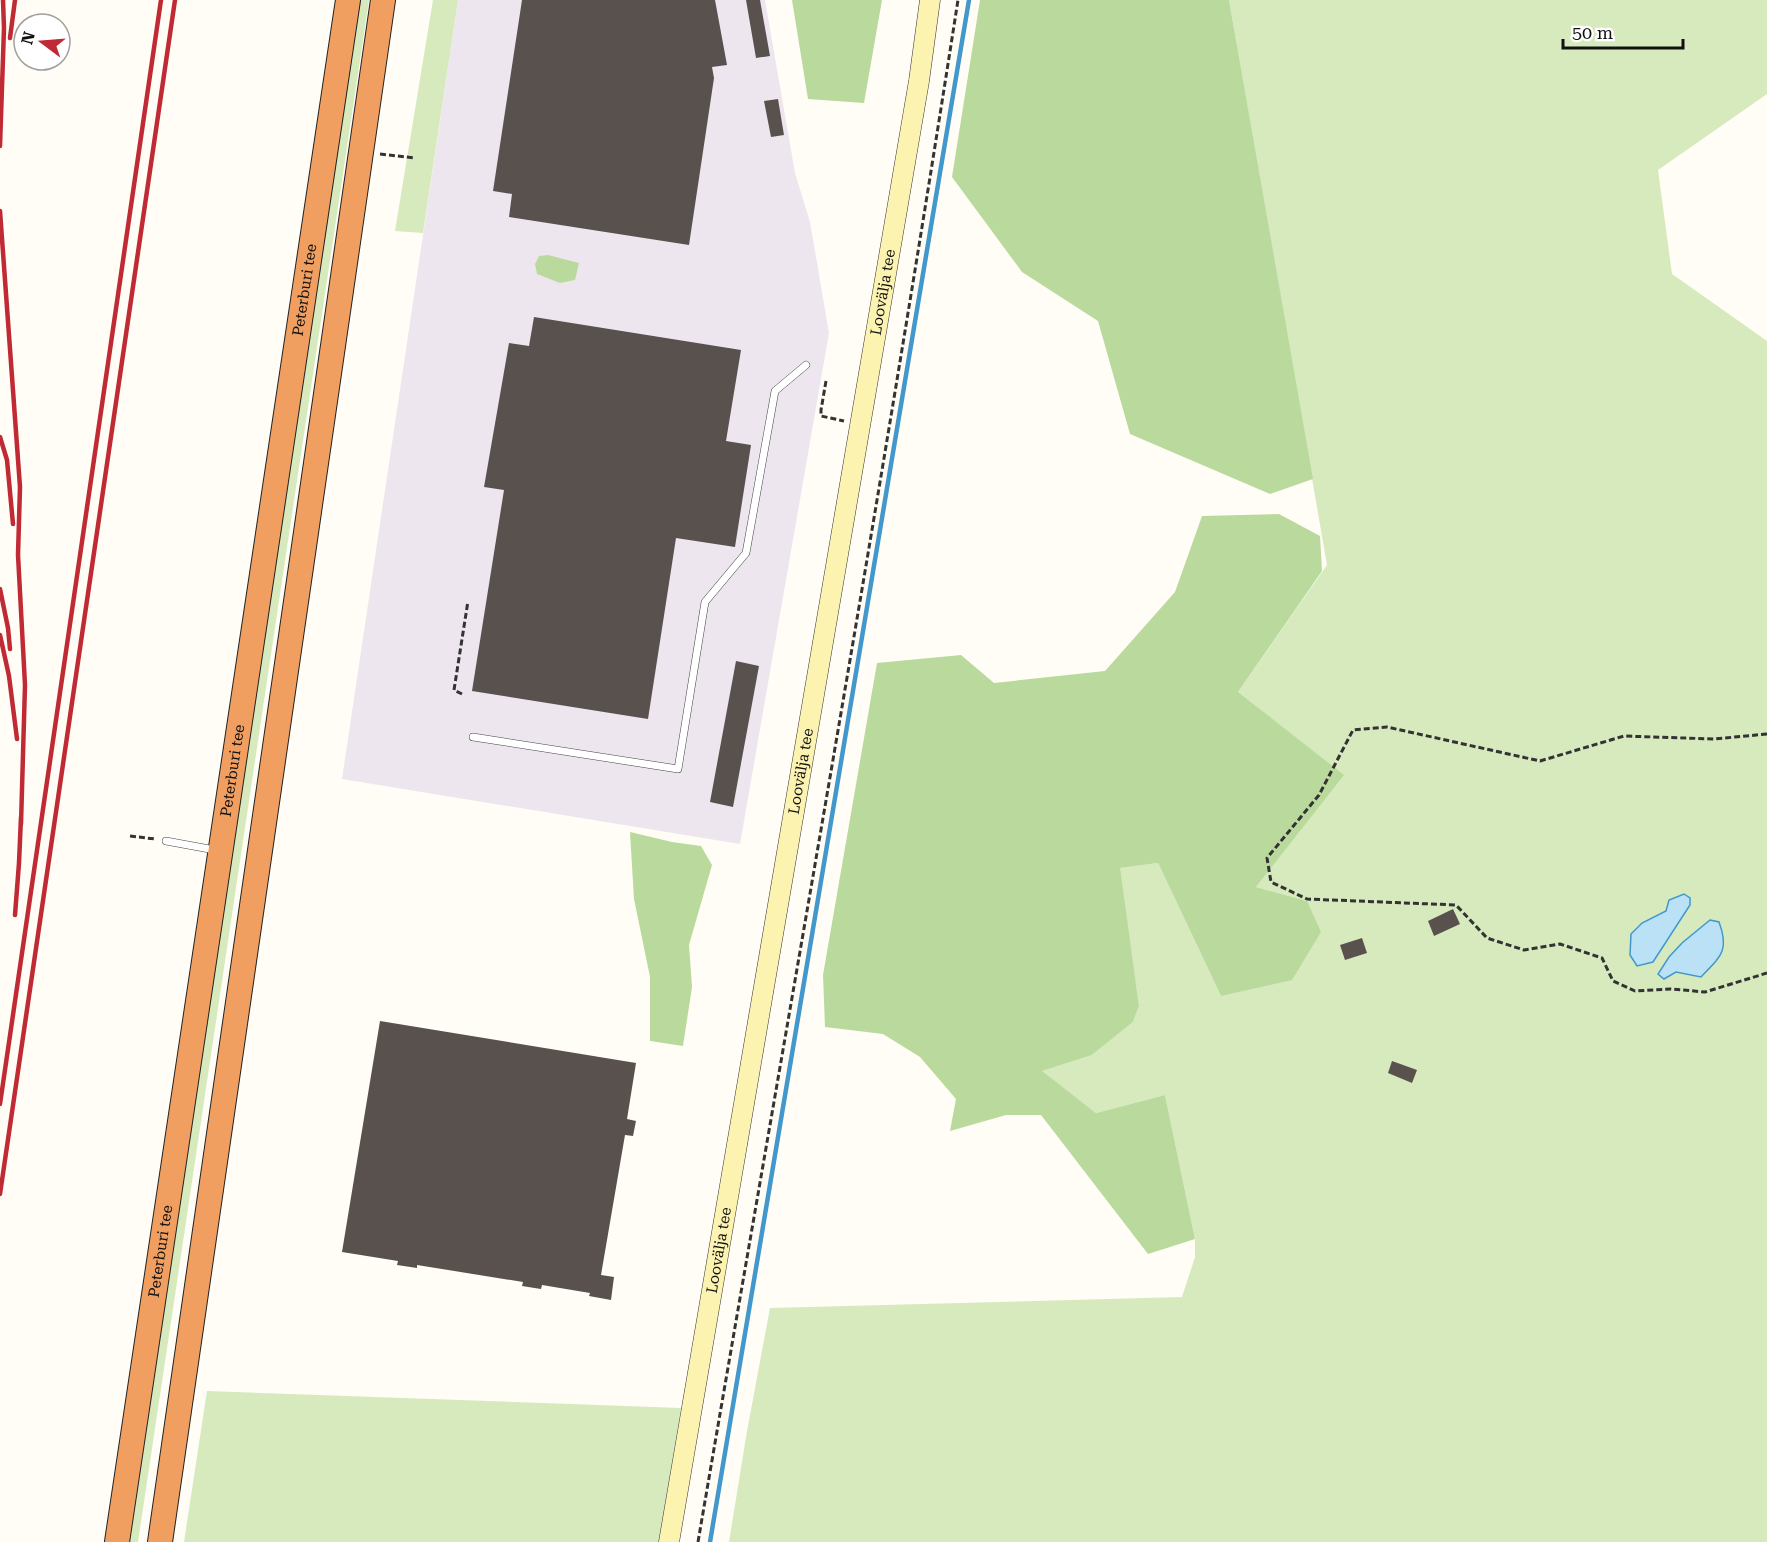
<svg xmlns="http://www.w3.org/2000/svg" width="1767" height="1542" font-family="'Roboto Serif',serif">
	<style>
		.industrial { fill: #ede6ef }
		.green { fill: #d6eabe }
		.forest { fill: #bada9d }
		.water { fill: #bae1f5; stroke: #4298cc; stroke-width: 1.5 }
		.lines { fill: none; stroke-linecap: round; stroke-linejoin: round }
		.stream { stroke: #4298cc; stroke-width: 4.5 }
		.building { fill: #59514d }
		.lane-casing { stroke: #444; stroke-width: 8 }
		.secondary-casing { stroke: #333; stroke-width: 21 }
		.highway-casing { stroke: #222; stroke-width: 26 }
		.path { stroke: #333; stroke-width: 3; stroke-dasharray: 6 3; stroke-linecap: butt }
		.lane { stroke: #fff; stroke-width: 7 }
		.secondary { stroke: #fdf3b1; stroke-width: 20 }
		.highway { stroke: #f19f60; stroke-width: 24 }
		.rail { stroke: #c02a34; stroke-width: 4.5 }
		.labels { text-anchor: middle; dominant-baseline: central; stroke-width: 6; stroke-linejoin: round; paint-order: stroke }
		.street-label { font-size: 15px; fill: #111; stroke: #fff }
	</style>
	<rect width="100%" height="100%" fill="#fffdf5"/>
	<path class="industrial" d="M458,0H765L795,173L810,222L829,333L740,844L342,779Z"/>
	<path class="green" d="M359,0H369L138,1542H130Z
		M433,0H458L423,233L395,231Z
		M1229,0H1767V94L1658,170L1672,274L1767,341V1542H729L747,1431L770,1308L1182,1297L1195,1257V1239L1165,1095L1096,1113L1041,1071L1092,1055L1133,1022L1139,1006L1119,868L1158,863L1221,996L1307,901L1256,887L1343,775L1238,692L1327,565Z
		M207,1391L681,1408L659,1542H184Z"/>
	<path class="forest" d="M792,0H882L864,103L808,99Z
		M980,0H1229L1313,479L1270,494L1130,434L1098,321L1022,272L952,177Z
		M548,255L579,263L575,280L560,283L537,274L535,264L539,256Z
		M1279,514L1320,536L1322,571L1238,692L1344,775L1256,887L1307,901L1321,932L1292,980L1221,996L1158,863L1120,868L1139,1006L1133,1022L1092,1055L1042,1071L1096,1113L1165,1095L1195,1239L1148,1254L1041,1115H1006L950,1131L956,1099L920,1057L883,1034L825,1027L823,975L877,663L961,655L994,683L1105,671L1175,592L1202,516Z
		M630,832L672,842L701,846L712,865L689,945L692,987L683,1046L650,1041V977L634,899Z"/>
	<path class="water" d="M1684,894L1690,898V905L1653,962L1637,966L1630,955L1631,934L1642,923L1666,911L1669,900Z
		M1710,920L1719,922C1730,951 1720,957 1701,977L1676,972L1664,979L1658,974L1669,957L1682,943Z"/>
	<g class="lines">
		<path class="stream" d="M710,1542L969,0"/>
	</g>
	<path class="building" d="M522,0H715L727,65L712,67L714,78L689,245L509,217L512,194L493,191Z
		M746,0H760L770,56L756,58Z
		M778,99L784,135L771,137L764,101Z
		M534,317L741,350L726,441L751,445L735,547L676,538L648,719L472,691L504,490L484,487L509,343L529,346Z
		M736,661L759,666L733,807L710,802Z
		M1453,909L1460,924L1434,936L1428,921Z
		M1362,938L1367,953L1345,960L1340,945Z
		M380,1021L636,1063L627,1119L636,1121L633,1136L625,1135L601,1275L614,1277L611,1300L589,1296L590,1293L542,1285L541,1289L522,1286L523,1282L417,1265V1268L397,1265L398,1261L342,1252Z
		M1392,1061L1417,1070L1412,1083L1388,1073Z"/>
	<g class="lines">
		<g class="lane-casing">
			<path id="lane" d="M473,737L678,769L705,602L746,553L775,391L806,365
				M166,841L215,850"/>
		</g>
		<g class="secondary-casing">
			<g id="secondary">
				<path id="s1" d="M669,1542L919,81L930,0"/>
			</g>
		</g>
		<g class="highway-casing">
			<g id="highway">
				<path id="s2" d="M117,1542L348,0"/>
				<path d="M160,1542L383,0"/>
			</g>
		</g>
		<path class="path" d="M380,154L415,158
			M826,381L821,410V416L844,421
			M462,694L454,690L468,601
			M1767,734L1714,739L1624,736L1540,761L1387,727L1353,730L1319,795L1267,858L1271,882L1307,899L1456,905L1487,938L1524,950L1560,944L1602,958L1613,981L1635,991L1671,989L1705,992L1767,973
			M130,836L155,839
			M698,1542C786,1028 878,515 958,0"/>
		<use href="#lane" class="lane"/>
		<use href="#secondary" class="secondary"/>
		<use href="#highway" class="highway"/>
		<path class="rail" d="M10,38L15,0
			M0,146L4,28L3,0
			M0,211L20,487L18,555L25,685L21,824
			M0,437L7,460L13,524
			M0,589L8,628L10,649
			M0,635L9,676L17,739
			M15,915L19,863L21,817
			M0,1104L161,0
			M0,1194L175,0"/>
	</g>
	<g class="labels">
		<g class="street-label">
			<text stroke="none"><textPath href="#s2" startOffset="1266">Peterburi tee</textPath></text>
			<text stroke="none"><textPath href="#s1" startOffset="1268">Loovälja tee</textPath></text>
			<text stroke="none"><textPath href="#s2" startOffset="780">Peterburi tee</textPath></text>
			<text stroke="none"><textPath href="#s1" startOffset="782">Loovälja tee</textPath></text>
			<text stroke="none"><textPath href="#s1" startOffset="296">Loovälja tee</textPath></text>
			<text stroke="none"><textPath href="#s2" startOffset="294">Peterburi tee</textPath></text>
		</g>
	</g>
	<g transform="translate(42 42) rotate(286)"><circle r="28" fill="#ffffff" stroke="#a0a0a0" stroke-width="1.5"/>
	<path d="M0-4.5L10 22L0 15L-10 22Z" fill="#c02a34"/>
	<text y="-9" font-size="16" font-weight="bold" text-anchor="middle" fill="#111111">N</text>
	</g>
	<path d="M1563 39v9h120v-9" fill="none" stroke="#111111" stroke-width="3"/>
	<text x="1572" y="39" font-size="18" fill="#111111" stroke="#ffffff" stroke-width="4.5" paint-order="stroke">50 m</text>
</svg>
